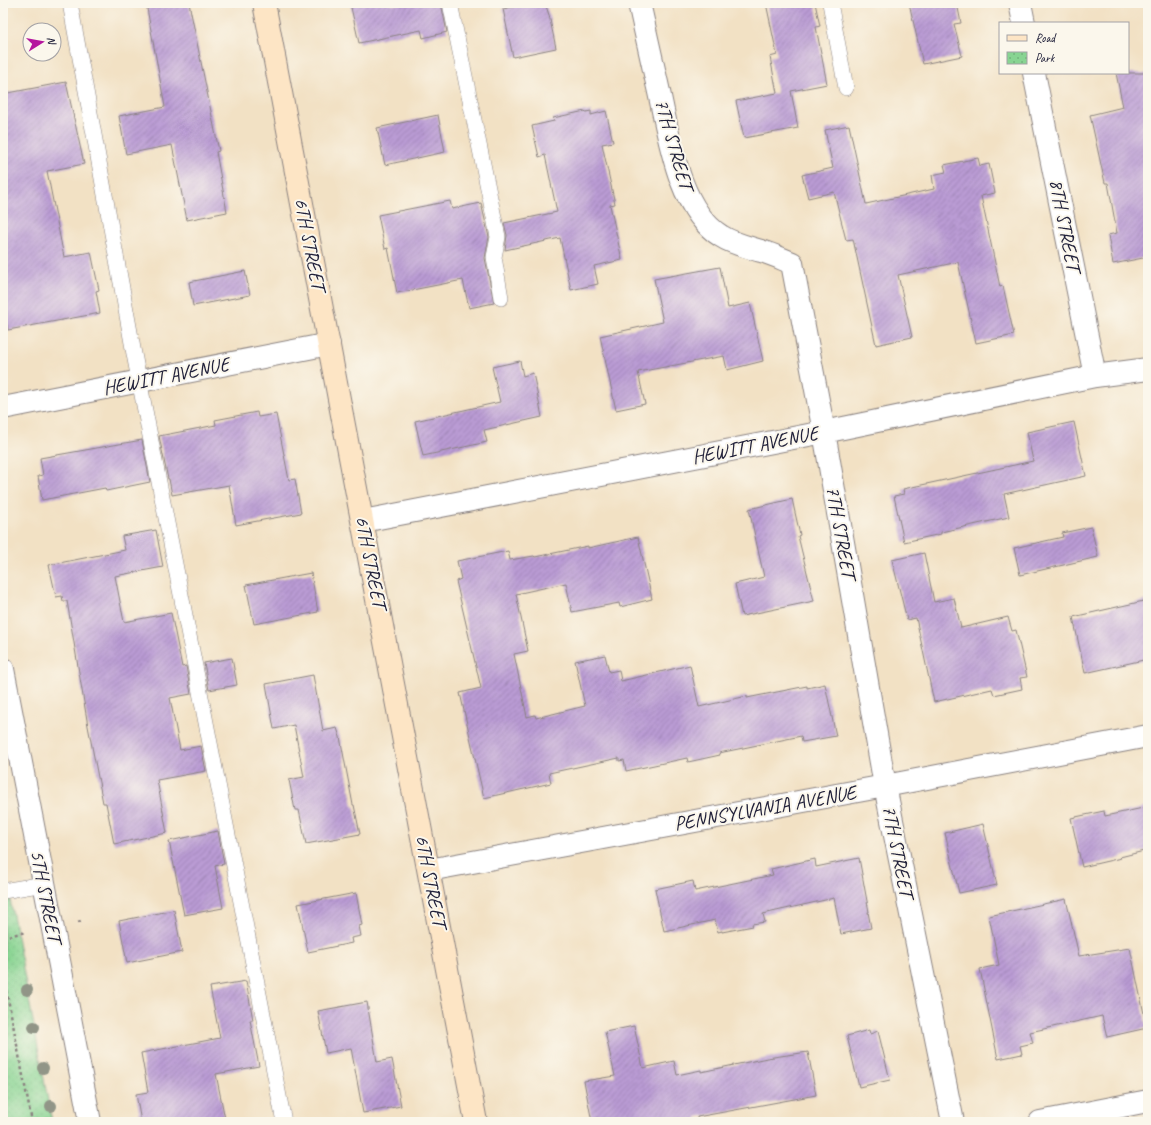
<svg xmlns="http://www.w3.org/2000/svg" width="1151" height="1125" font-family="Caveat,sans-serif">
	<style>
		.park { fill: url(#park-dots); stroke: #557b66 }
		.building { fill: url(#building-hatch) }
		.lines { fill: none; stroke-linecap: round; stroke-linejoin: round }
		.service-casing { stroke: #8a8280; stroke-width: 16 }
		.minor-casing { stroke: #8a8280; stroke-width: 24 }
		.secondary-casing { stroke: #8a8280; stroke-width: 24 }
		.path { stroke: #8a8280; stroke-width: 2.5; stroke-dasharray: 3 3; stroke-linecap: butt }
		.service { stroke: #fff; stroke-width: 15 }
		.minor { stroke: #fff; stroke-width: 22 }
		.secondary { stroke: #fde5c5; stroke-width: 22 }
		.tree { fill: #919587 }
		.labels { text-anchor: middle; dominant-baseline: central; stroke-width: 4; stroke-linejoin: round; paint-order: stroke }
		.street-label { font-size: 20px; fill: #22223b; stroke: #fbf7ec }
	</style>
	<defs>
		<pattern id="park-dots" width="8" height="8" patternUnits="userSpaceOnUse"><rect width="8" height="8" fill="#88d492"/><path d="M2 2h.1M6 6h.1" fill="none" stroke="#75b67f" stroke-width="1.8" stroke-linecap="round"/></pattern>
		<pattern id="building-hatch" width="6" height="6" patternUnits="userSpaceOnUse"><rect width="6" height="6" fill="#ba9bd4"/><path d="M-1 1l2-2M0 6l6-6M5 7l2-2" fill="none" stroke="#977ead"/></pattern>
	</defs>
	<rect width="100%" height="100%" fill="#fbf7ec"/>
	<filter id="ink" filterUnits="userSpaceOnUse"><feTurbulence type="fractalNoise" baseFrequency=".025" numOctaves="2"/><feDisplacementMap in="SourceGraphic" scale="8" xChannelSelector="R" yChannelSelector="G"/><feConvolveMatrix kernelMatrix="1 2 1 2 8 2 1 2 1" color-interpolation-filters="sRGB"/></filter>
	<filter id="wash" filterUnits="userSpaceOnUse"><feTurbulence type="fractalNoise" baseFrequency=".012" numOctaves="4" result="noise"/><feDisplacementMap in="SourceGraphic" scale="16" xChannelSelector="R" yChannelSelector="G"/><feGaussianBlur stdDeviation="0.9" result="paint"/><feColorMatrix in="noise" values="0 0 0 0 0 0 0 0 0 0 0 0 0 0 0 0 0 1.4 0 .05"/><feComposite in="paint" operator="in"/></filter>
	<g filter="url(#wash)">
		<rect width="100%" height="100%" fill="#f2e1c4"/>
		<path class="park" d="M9,894L52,1122H3V895Z"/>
		<g id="blocks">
			<path class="building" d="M146,3H189L219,151L216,152L227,212L187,220L172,145L126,154L119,116L165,107Z
				M350,3H390L391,5L403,3H441L447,32L423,38L421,30L359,43Z
				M531,3H545L549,15L556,48L513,57L503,9Z
				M766,3H815L820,26L816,27L827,84L791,91L798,128L744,138L736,101L777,93L770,57L777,55Z
				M909,3H957L961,23L954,24L962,56L923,64Z
				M1116,73H1148V257L1113,264L1108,235L1117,233L1108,183H1105L1090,115L1123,107Z
				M66,82L84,164L47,171L64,257L91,252L99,290L96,291L100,313L8,330L3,306V94Z
				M585,111L586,112L591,111V115L606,111L613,142L602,144L615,204L610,205L622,260L594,266L598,284L571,290L560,238L505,250L507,235L504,223L557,212L545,155L539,157L532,126L554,121L553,118Z
				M438,115L445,152L385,165L377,128Z
				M849,125L866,204L934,189L932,175L946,172L944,165L978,158L980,166L989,164L995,193L981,196L1000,287L1003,286L1014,335L976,343L958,262L898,275L912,337L876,345L853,239L846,240L834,192L808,198L802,175L833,168L825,130Z
				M450,201L452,209L481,203L489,237L485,258L494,303L469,308L463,280L397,293L388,248L385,249L378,215Z
				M720,267L728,308L750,303L763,361L727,370L724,356L638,372L645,404L616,410L600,336L663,322L654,279Z
				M245,271L250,295L193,306L189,282Z
				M520,361L523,376L533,373L542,417L484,430L487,442L423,456L415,421L500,402L492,367Z
				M257,412L258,417L276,414L289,480L295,479L301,513L236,525L229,485L172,495L169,479H168L159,436L216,425L215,420Z
				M1074,422L1086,476L1004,494L1009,517L941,532V534L904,542L894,496L904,494L903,489L1033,461L1027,432Z
				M142,440L150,482L106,491L105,488L42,500L38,476L43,475L40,458Z
				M792,499L800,535L798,536L814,601L742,616L735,584L764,577L749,509Z
				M1091,527L1098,557L1020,575L1014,548L1063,537L1062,533Z
				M156,530L163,567L115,576L124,622L171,613L182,667L186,666L191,694L170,698L180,750L201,746L206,771L157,780L167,833L114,844L106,803H103L88,726L67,601H63L62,596L56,597L49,565L125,550L122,536Z
				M638,537L652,599L620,607L619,603L572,612L566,583L516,594L528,651L514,654L527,717L535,715L536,718L585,706L575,661L605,655L609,672L619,670L621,681L690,665L699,707L747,696V698L807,686V688L825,684L836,736L802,742L801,736L719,753L720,755L688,762L687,758L626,771L624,760L619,761V758L549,773L551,783L484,798L460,693L481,688L456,581L461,579L457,561L508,551L510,560L534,556L535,557L588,546V548Z
				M924,553L934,602L954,598L961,628L1008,617L1012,631L1016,630L1027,677L1020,678L1022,689L994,695L992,689L934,702L916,618L907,620L892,560Z
				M311,573L318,612L254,624L246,585Z
				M1148,600V659L1085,673L1073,617Z
				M232,658L237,685L209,690L204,663Z
				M313,675L323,731L337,728L340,737L353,805H354L360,834L306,844L299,810H295L289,780L304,777L294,725L274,729L266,684Z
				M1148,807V850L1120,857L1121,858L1082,867L1071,818L1104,811L1105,816Z
				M983,824L997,885L959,893L945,833Z
				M218,831L224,864L215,866L223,908L184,915L169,841Z
				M859,858L869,912H868L871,928L841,934L834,898L763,914L765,922L752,924L753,926L722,932V931L718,932L715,920L664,931L655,889L693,881L695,891L773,875L771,869L815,859L816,867Z
				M356,893L362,925L359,926L361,936L351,938L352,943L308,952L298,904Z
				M1066,899L1079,956L1130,948L1147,1028L1107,1037L1102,1016L1030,1032L1033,1043L1020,1046L1022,1054L998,1059L980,969L999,965L989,916Z
				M174,910L182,952L127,963L119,921Z
				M246,981L253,1020H250L259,1066L216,1074L225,1119L207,1122H141L136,1094L148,1092L141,1053L220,1038L210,987Z
				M367,1002L377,1062L392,1059L401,1106L363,1113L351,1048L326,1053L318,1011Z
				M634,1026L643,1068L674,1061L677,1075L701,1070V1072L767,1058L808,1052L816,1095L697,1117L698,1122H592L584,1081L615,1076L605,1032Z
				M869,1030L870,1034L878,1031L890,1080L859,1087L847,1036Z"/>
		</g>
	</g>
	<g filter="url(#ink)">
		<use href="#blocks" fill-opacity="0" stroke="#8a8280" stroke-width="1"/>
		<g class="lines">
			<g class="service-casing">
				<path id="service" d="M70,3L134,354L284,1122
					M450,3L498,237L494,257L501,298
					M830,3L846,88
					M3,891L44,884"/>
			</g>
			<g class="minor-casing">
				<path id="minor" d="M639,3C646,33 652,62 659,92C669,137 679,210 721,236C733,244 748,247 761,251C772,254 782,259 792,263L824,432L885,786L953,1122
					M1020,3L1024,23
					M1034,73L1095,376
					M3,408L329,344
					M363,521L824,432L1095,376L1148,369
					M3,669L90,1122
					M429,870L885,786L1148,736
					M1040,1122L1148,1101"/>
			</g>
			<g class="secondary-casing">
				<path id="secondary" d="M264,3L476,1122"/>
			</g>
			<path class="path" d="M78,922L83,920
				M3,937L26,932
				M3,973L32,1122"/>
			<use href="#service" class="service"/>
			<use href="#minor" class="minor"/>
			<use href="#secondary" class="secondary"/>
		</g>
		<g class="tree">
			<circle cx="27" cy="990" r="6"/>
			<circle cx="34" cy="1027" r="6"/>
			<circle cx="43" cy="1068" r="6"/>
			<circle cx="51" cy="1106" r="6"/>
		</g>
	</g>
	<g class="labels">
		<g class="street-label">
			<text transform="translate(674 144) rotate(74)">7TH STREET</text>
			<text transform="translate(1065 225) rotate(79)">8TH STREET</text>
			<text transform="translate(310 244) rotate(79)">6TH STREET</text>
			<text transform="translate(166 376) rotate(-11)">HEWITT AVENUE</text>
			<text transform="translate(755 445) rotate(-11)">HEWITT AVENUE</text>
			<text transform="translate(841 532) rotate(80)">7TH STREET</text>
			<text transform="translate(371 562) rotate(79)">6TH STREET</text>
			<text transform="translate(765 808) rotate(-10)">PENNSYLVANIA AVENUE</text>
			<text transform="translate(898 851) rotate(79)">7TH STREET</text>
			<text transform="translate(431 881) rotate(79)">6TH STREET</text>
			<text transform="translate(46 896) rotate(79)">5TH STREET</text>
		</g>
	</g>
	<rect width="1151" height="1125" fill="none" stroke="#fbf7ec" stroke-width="16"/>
	<rect x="999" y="22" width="130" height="52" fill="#fbf7ec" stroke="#a4a2a5"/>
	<rect x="1007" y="35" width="20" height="6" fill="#fde5c5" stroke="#a4a2a5"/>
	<text x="1035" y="42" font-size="12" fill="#22223b">Road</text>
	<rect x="1007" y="52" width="20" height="12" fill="url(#park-dots)" stroke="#a4a2a5"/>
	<text x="1035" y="62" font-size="12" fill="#22223b">Park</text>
	<g transform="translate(42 42) rotate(79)"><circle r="19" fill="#fbf7ec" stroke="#a4a2a5"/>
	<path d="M0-3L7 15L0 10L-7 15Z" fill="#b5179e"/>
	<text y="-6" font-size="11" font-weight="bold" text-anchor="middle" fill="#22223b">N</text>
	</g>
</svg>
